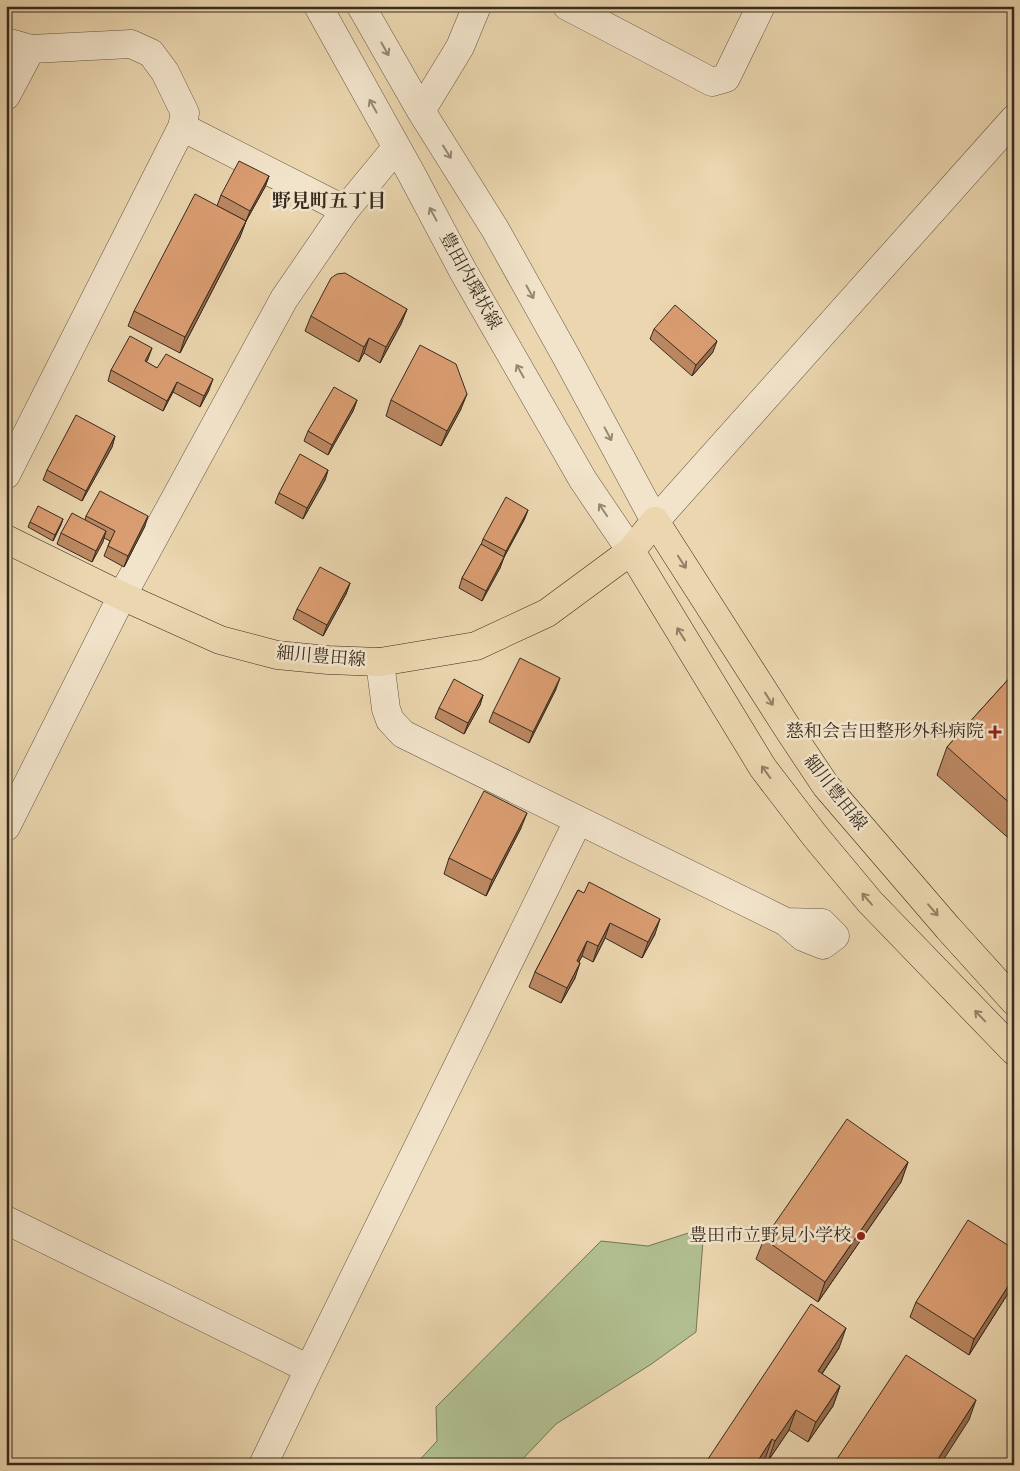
<svg xmlns="http://www.w3.org/2000/svg" width="1020" height="1471" font-family="'IM FELL DW Pica','Noto Serif JP',serif">
	<style>
		.green { fill: #b1bf90; stroke: #747558 }
		.lines { fill: none; stroke-linecap: round; stroke-linejoin: round }
		.minor-casing { stroke: #635643; stroke-width: 29 }
		.major-casing { stroke: #362b1f; stroke-width: 29 }
		.minor { stroke: #f2e4cb; stroke-width: 28 }
		.major { stroke: #ebd6af; stroke-width: 28 }
		.wall { fill: #bb8761; stroke: #362b1f }
		.shaded-wall { fill: #996e4f; stroke: #362b1f }
		.building { fill: #da9d71; stroke: #362b1f }
		.oneway { stroke: #948875 }
		.oneway2 { stroke: #908067 }
		.poi-dot { fill: #8f2418; stroke: #f2e4cb; stroke-width: 2 }
		.labels { text-anchor: middle; dominant-baseline: central; stroke-width: 5; stroke-linejoin: round; paint-order: stroke }
		.street-label { font-size: 18px; fill: #362b1f; stroke: #f2e4cb }
		.poi-label { font-size: 18px; fill: #362b1f; stroke: #f2e4cb; text-anchor: end }
		.neighbourhood-label { font-size: 19px; font-weight: bold; fill: #362b1f; stroke: #f2e4cb }
	</style>
	<rect width="100%" height="100%" fill="#ebd6af"/>
	<filter id="stains"><feTurbulence type="fractalNoise" baseFrequency=".004" numOctaves="4"/><feColorMatrix values="0 0 0 0 .2 0 0 0 0 .09 0 0 0 0 .02 0 0 0 .5 -.17"/></filter>
	<radialGradient id="worn" r=".72"><stop offset=".6" stop-color="#630" stop-opacity="0"/><stop offset="1" stop-color="#630" stop-opacity=".3"/></radialGradient>
	<path class="green" d="M704,1228L696,1332L650,1365L556,1424L517,1465H415L437,1441L436,1407L601,1241L648,1246Z"/>
	<g class="lines">
		<g class="minor-casing">
			<path id="minor" d="M318,6L411,173L463,271L529,386L583,480L631,551
				M361,6L421,111L495,229L567,358L655,521L1014,119
				M567,6L712,82L726,78L761,6
				M6,42L31,49L131,44L151,53L165,72L185,113L182,127L345,210
				M6,96L31,49
				M421,111L460,47L477,6
				M6,475L182,127
				M380,662L386,709L390,720L403,734L786,922
				M6,827L122,596L284,299L345,210L396,148
				M786,922L822,923L835,936L823,945L803,937Z
				M6,1220L309,1369L578,821
				M263,1465L309,1369"/>
		</g>
		<g class="major-casing">
			<path id="major" d="M6,539L122,596L220,640L277,655L328,660L380,662L476,646L547,613L631,551L655,521L790,732L826,786L948,928L1014,1001
				M631,551L763,768L815,836L870,902L1014,1051"/>
		</g>
		<use href="#minor" class="minor"/>
		<use href="#major" class="major"/>
	</g>
	<path class="wall" d="M269,176L265,187L246,221L217,206L221,195Z
		M246,221L240,237L180,353L128,326L134,311Z
		M407,309L401,324L380,363L364,353L359,362L305,331L311,316Z
		M654,329L713,352L692,376L650,339Z
		M148,359L146,362L157,368L209,390L200,407L173,392L163,411L108,381L111,370Z
		M357,400L353,411L328,455L304,441L308,431Z
		M391,400L461,409L441,446L386,416Z
		M115,436L112,447L82,501L43,480L47,470Z
		M328,470L325,480L303,519L275,503L279,493Z
		M528,510L524,520L504,557L500,568L482,601L459,588L462,578L481,545L483,539Z
		M86,516L145,526L124,567L104,556L110,541L104,538L92,562L57,544L61,533L85,520Z
		M63,519L53,541L28,527L30,522Z
		M350,583L346,594L323,636L293,619L297,609Z
		M1014,673V843L937,775L947,747Z
		M556,689L529,743L489,722L493,712Z
		M483,695L480,705L464,734L435,718L439,708Z
		M521,828L486,896L444,874L449,858Z
		M578,890L655,934L642,958L605,938L593,962L582,956L579,962L575,978L561,1003L529,987L535,972Z
		M908,1162L901,1182L818,1302L756,1259L764,1239Z
		M1014,1249V1284L969,1355L910,1317L916,1302Z
		M839,1348L822,1374L840,1386L833,1406L808,1442L789,1430L768,1461L765,1459L761,1465H704Z"/>
	<path class="shaded-wall" d="M269,176L265,187L246,221L250,211Z
		M246,221L240,237L180,353L185,337Z
		M407,309L401,324L380,363L386,347Z
		M369,338L364,353L359,362L364,347Z
		M717,341L713,352L692,376L696,365Z
		M152,348L148,359L141,372L145,361Z
		M213,379L209,390L200,407L204,396Z
		M177,382L173,392L163,411L167,401Z
		M467,394L461,409L441,446L447,431Z
		M357,400L353,411L328,455L332,445Z
		M115,436L112,447L82,501L86,491Z
		M328,470L325,480L303,519L307,508Z
		M528,510L524,520L502,561L506,551Z
		M148,516L145,526L124,567L128,556Z
		M63,519L61,525L53,541L55,535Z
		M106,531L103,542L92,562L96,551Z
		M504,557L500,568L482,601L486,591Z
		M350,583L346,594L323,636L327,625Z
		M560,678L556,689L529,743L533,732Z
		M483,695L480,705L464,734L468,723Z
		M527,813L521,828L486,896L492,880Z
		M660,919L655,934L642,958L648,942Z
		M610,923L605,938L593,962L598,946Z
		M587,941L582,956L571,976L577,961Z
		M580,963L575,978L561,1003L567,988Z
		M908,1162L901,1182L818,1302L825,1282Z
		M1014,1277V1284L969,1355L974,1339Z
		M846,1328L839,1348L810,1391L818,1371Z
		M840,1386L833,1406L808,1442L816,1422Z
		M976,1400L969,1420L940,1465H934Z
		M796,1410L789,1430L768,1461L775,1441Z
		M772,1439L765,1459L761,1465H755Z"/>
	<path class="building" d="M239,161L269,176L250,211L221,195Z
		M195,194L246,221L185,337L134,311Z
		M345,273L407,309L386,347L369,338L364,347L311,316L331,278L337,274Z
		M675,305L717,341L696,365L654,329Z
		M130,336L152,348L145,361L157,368L166,354L213,379L204,396L177,382L167,401L111,370Z
		M420,345L456,364L467,394L447,431L391,400Z
		M334,387L357,400L332,445L308,431Z
		M76,415L115,436L86,491L47,470Z
		M300,454L328,470L307,508L279,493Z
		M100,491L148,516L128,556L108,546L115,531L86,516Z
		M506,497L528,510L506,551L483,539Z
		M38,506L63,519L55,535L30,522Z
		M72,513L106,531L96,551L61,533Z
		M481,544L504,557L486,591L462,578Z
		M320,567L350,583L327,625L297,609Z
		M520,658L560,678L533,732L493,712Z
		M1014,673V807L947,747Z
		M454,679L483,695L468,723L439,708Z
		M484,791L527,813L492,880L449,858Z
		M589,882L660,919L648,942L610,923L598,946L587,941L577,961L580,963L567,988L535,972L578,890L584,893Z
		M847,1119L908,1162L825,1282L764,1239Z
		M968,1220L1014,1249V1277L974,1339L916,1302Z
		M811,1304L846,1328L818,1371L840,1386L816,1422L796,1410L775,1441L772,1439L755,1465H704Z
		M906,1355L976,1400L934,1465H833Z"/>
	<defs><path id="oneway-shaft" d="M-6 0H5M1.5-3L5.5 0L1.5 3" fill="none" stroke-width="1.6" stroke-linecap="round" stroke-linejoin="round" transform="scale(1.25)"/></defs>
	<g class="oneway">
		<use href="#oneway-shaft" transform="translate(385 49) rotate(61)"/>
		<use href="#oneway-shaft" transform="translate(373 106) rotate(-119)"/>
		<use href="#oneway-shaft" transform="translate(447 152) rotate(58)"/>
		<use href="#oneway-shaft" transform="translate(433 214) rotate(-118)"/>
		<use href="#oneway-shaft" transform="translate(530 292) rotate(61)"/>
		<use href="#oneway-shaft" transform="translate(520 371) rotate(-120)"/>
		<use href="#oneway-shaft" transform="translate(608 434) rotate(62)"/>
		<use href="#oneway-shaft" transform="translate(603 510) rotate(-124)"/>
	</g>
	<g class="oneway2">
		<use href="#oneway-shaft" transform="translate(682 562) rotate(57)"/>
		<use href="#oneway-shaft" transform="translate(681 634) rotate(-122)"/>
		<use href="#oneway-shaft" transform="translate(769 699) rotate(58)"/>
		<use href="#oneway-shaft" transform="translate(766 772) rotate(-126)"/>
		<use href="#oneway-shaft" transform="translate(867 899) rotate(-131)"/>
		<use href="#oneway-shaft" transform="translate(933 910) rotate(49)"/>
		<use href="#oneway-shaft" transform="translate(980 1016) rotate(-134)"/>
	</g>
	<g class="poi-dot">
		<path d="M992.5 724.5h5v5h5v5h-5v5h-5v-5h-5v-5h5z"/>
		<circle cx="861" cy="1236" r="5"/>
	</g>
	<g class="labels">
		<g class="street-label">
			<text transform="translate(470 281) rotate(61)">豊田内環状線</text>
			<text transform="translate(321 657) rotate(5)">細川豊田線</text>
			<text transform="translate(835 793) rotate(52)">細川豊田線</text>
		</g>
		<g class="poi-label">
			<text x="984" y="732">慈和会吉田整形外科病院</text>
			<text x="851" y="1236">豊田市立野見小学校</text>
		</g>
		<g class="neighbourhood-label">
			<text x="329" y="201">野見町五丁目</text>
		</g>
	</g>
	<rect width="1020" height="1471" fill="none" stroke="#ebd6af" stroke-width="25"/>
	<rect x="8" y="8" width="1005" height="1456" fill="none" stroke="#362b1f" stroke-width="2.5"/>
	<rect x="12" y="12" width="995" height="1446" fill="none" stroke="#362b1f"/>
	<rect width="100%" height="100%" filter="url(#stains)"/>
	<rect width="100%" height="100%" fill="url(#worn)"/>
</svg>
